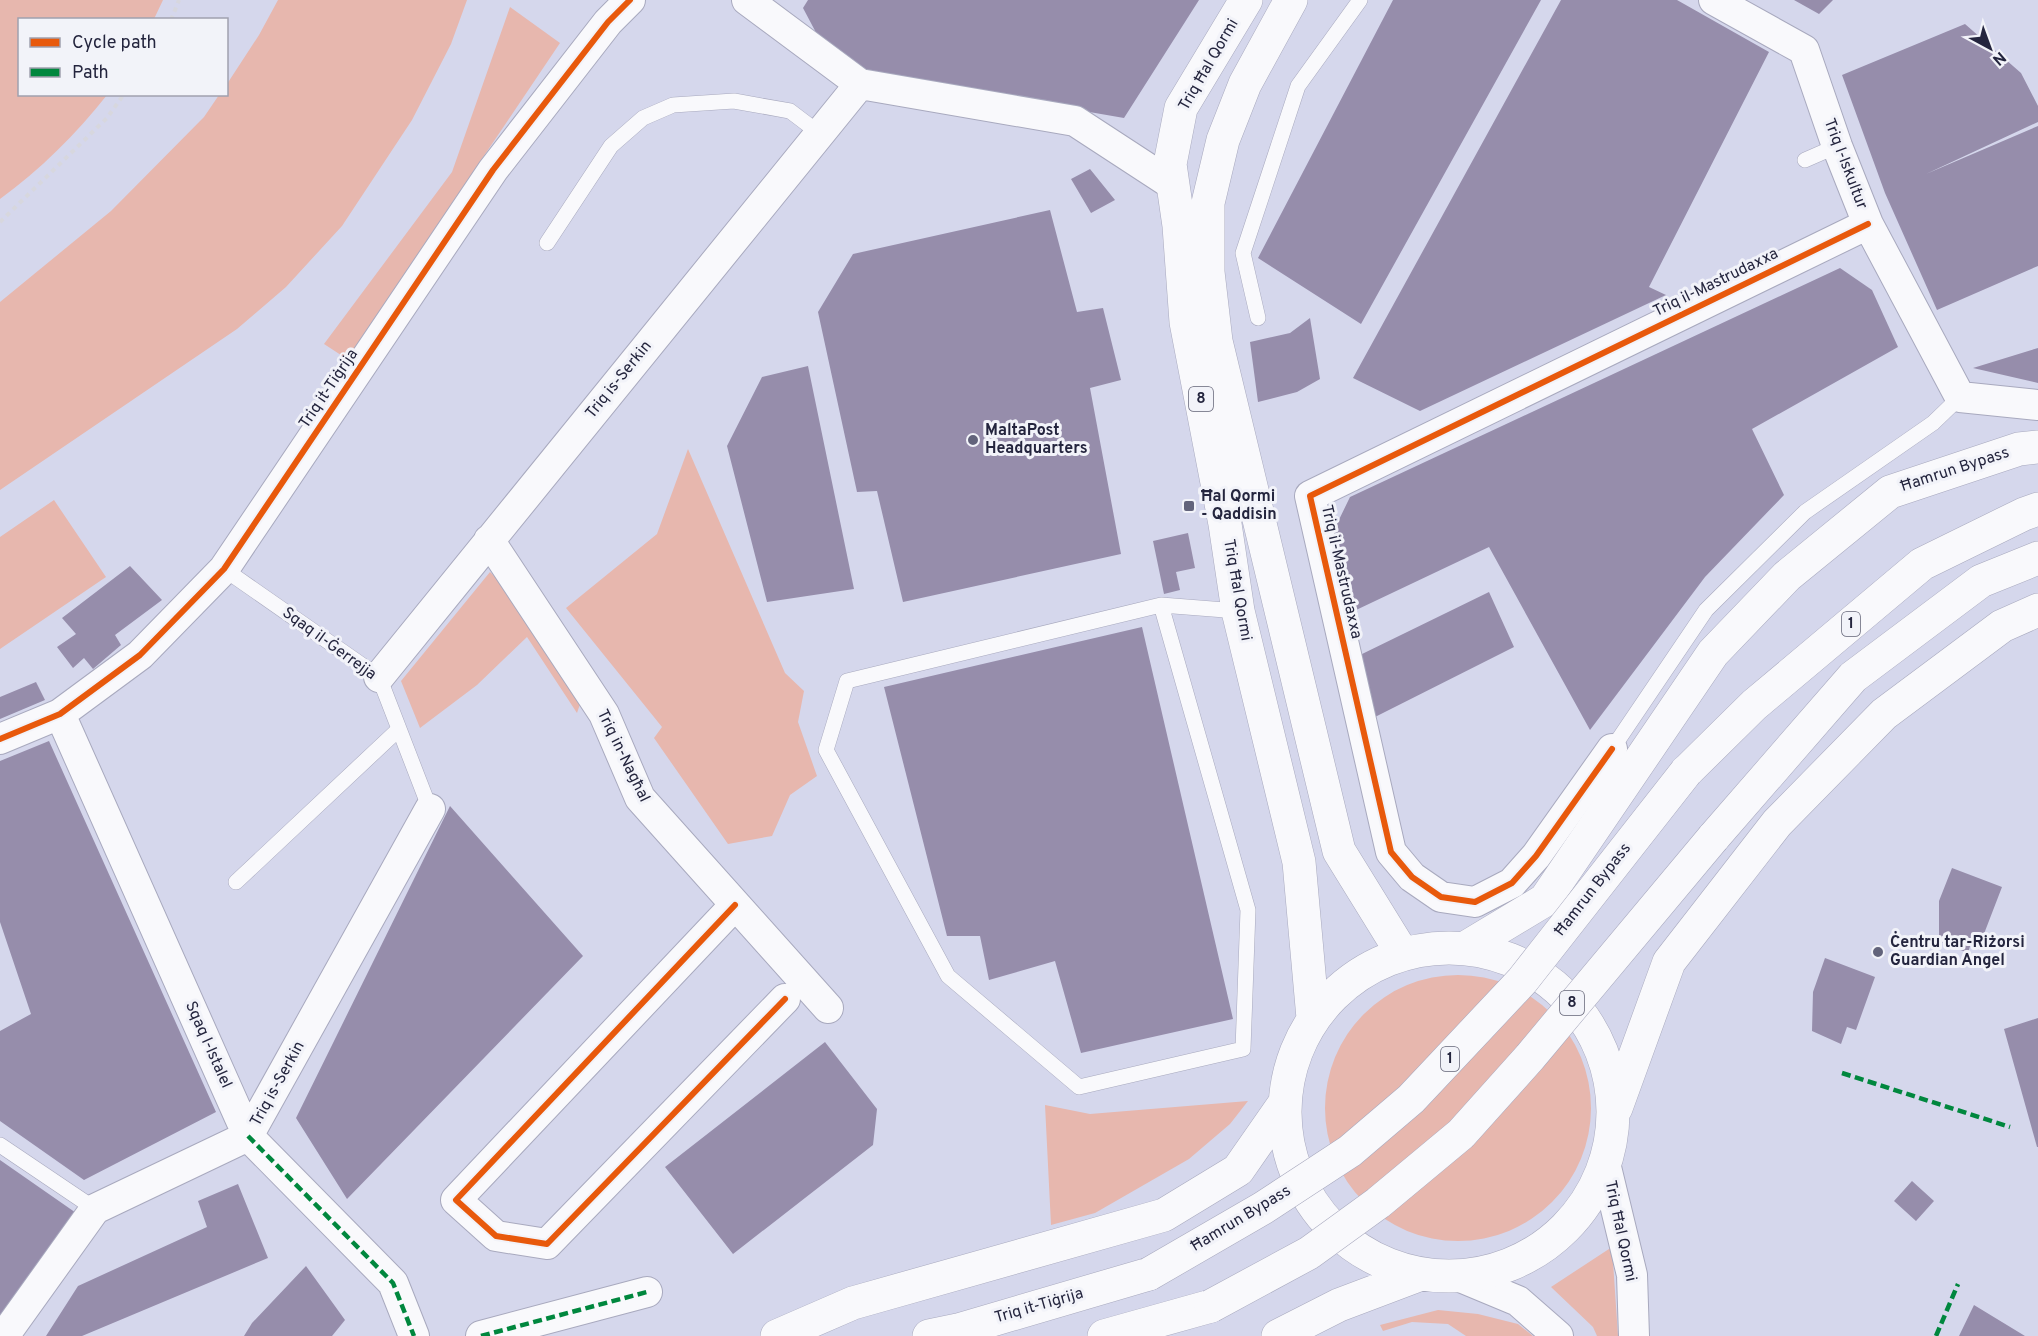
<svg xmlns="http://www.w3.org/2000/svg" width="2038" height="1336" font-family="Overpass,sans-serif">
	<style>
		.green { fill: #e7b7ae }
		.building { fill: #968dab }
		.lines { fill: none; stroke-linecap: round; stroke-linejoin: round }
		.service-casing { stroke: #a8a9be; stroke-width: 16 }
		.minor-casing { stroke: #a8a9be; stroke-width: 32 }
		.trunk-casing { stroke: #a8a9be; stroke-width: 34 }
		.path { stroke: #d7d7de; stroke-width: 4; stroke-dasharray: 4.5 4.5; stroke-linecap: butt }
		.service { stroke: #f9f9fc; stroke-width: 15 }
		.minor { stroke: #f9f9fc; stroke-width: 30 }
		.trunk { stroke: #f9f9fc; stroke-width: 33 }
		.trunk-bridge-casing { stroke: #a8a9be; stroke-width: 34; stroke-linecap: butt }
		.trunk-bridge { stroke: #f9f9fc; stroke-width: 33 }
		.quiet { stroke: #00873e; stroke-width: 4.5; stroke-dasharray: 9 4.5; stroke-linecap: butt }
		.cycleway-casing { stroke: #f2f3f9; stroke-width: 10 }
		.cycleway { stroke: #e8590c; stroke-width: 6 }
		.poi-dot { fill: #62637b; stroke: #f2f3f9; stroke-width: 2 }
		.labels { text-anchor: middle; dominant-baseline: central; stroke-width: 6; stroke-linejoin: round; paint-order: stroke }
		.shield { fill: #f2f3f9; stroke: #626376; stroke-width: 1.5 }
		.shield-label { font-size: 15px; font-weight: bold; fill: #24253e }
		.street-label { font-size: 16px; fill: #24253e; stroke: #f2f3f9 }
		.poi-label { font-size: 16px; font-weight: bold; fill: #24253e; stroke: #f2f3f9; text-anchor: start }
	</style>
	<rect width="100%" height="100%" fill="#d5d7ec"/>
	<path class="green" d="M0,0H163L154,19L20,20V94L107,95C76,134 40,170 0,199Z
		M278,0H467L451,44L412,120L342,226L286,287L237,329L0,490V302L111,211L204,117L219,95L226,94L227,84L259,35Z
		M510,7L560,43L347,359L324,344L452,172Z
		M688,449L785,673L804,691L798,722L817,776L790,795L772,836L728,844L654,738L662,727L566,608L657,534Z
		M54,500L106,577L0,649V537Z
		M490,572L521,601L582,698L577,713L527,637L477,685L420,728L401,681Z
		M1325 1108a133 133 0 1 1 266 0a133 133 0 1 1-266 0Z
		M1248,1101L1230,1124L1189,1159L1095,1213L1051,1225L1045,1105L1090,1114Z
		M1612,1247L1618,1336H1597L1593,1327L1551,1287Z
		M1438,1310L1478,1314L1518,1324L1533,1336H1466L1448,1324L1412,1322L1383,1331L1380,1325Z"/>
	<path class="building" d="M808,0H1199L1124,118L870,74L821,42L803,8Z
		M1393,0H1541L1361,324L1258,258Z
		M1561,0H1677L1769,52L1649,287L1666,295L1420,411L1353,378Z
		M1794,0H1833L1819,14Z
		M1965,24L2021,73L2038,106V122L1926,174L2038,126V266L1937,310L1885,193L1842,75Z
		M1090,169L1115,200L1091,213L1071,179Z
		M1050,210L1077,312L1103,308L1121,380L1090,388L1121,554L903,602L877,491L857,492L818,312L853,254Z
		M1840,268L1872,290L1898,347L1752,429L1784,495L1705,577L1590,730L1489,547L1354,611L1334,530L1350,497Z
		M1310,318L1320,379L1297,392L1258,402L1250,342L1290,333Z
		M2038,348V383L1973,368Z
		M808,366L854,589L767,602L727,446L762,377Z
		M1188,533L1195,568L1176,572L1180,590L1164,594L1153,541Z
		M130,566L162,600L115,635L121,645L93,669L84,658L73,668L57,647L76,634L62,618Z
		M1489,592L1514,647L1375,717L1360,655Z
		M1142,627L1233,1019L1081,1053L1055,961L989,980L980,936H947L884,687Z
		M36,682L45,700L0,719V697Z
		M49,741L216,1112L84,1180L0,1121V1031L31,1014L0,922V761Z
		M450,806L583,956L347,1199L296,1118Z
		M1952,868L2002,887L1982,939L1973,936L1968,953L1939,941V901Z
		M1825,958L1875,977L1856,1030L1847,1027L1841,1044L1812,1031L1813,992Z
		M2038,1018V1147H2037L2004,1029Z
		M825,1042L877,1109L873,1145L733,1254L665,1167Z
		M0,1160L79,1215L0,1317Z
		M1912,1181L1934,1201L1916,1221L1894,1201Z
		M238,1184L268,1258L82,1336H46L78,1286L207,1227L198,1201Z
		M306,1266L345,1320L332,1336H244L252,1323Z
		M1974,1305L2025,1336H1959Z"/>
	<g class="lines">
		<g class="service-casing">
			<path id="service" d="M1805,160L1837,146
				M547,243L611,146L643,118L673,105L734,101L790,111L819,133
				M1258,318L1243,253L1298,86L1360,0
				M224,569L379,677L430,809
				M1161,605L1248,910L1243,1049L1079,1087L948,976L826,750L847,681L1161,605L1238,611
				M1612,749L1706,610L1805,512L1933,423L1960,397
				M236,882L399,729
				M0,1145L95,1209"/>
		</g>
		<g class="minor-casing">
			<path id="minor" d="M747,0L860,84L1075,121L1173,185
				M1714,0L1804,50L1837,146L1868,224L1960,397L2038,405
				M489,540L604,714L640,798L828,1008
				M379,677L860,84
				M60,714L248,1136L393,1283L414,1336
				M0,739L60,714L140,655L224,569L493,170L608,22L630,0
				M1612,749L1536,856L1512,883L1475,902L1441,897L1412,877L1391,852L1310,496L1868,224
				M735,905L456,1200L496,1236L547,1244L785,999
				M1605,1163L1632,1275L1634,1336
				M1458,1276L1518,1301L1558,1336
				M4,1336L95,1209L248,1136L430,809
				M481,1336L647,1292"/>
		</g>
		<g class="trunk-casing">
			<path id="trunk" d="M1246,0L1181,108L1170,164L1179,226L1186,322L1225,524L1238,611L1299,862L1313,1018
				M1291,0L1245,84L1223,140L1208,203V272L1216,341L1339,851L1402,953
				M1686,772L1754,705L1922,564L2024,514L2038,509
				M1713,838L1853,677L1981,581L2038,558
				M1467,947L1545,900L1713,653L1787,576L1890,492L2019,449L2038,447
				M1285 1112a164 164 0 1 1 328 0a164 164 0 1 1-328 0Z
				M1616,1108L1669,962L1777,823L1884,714L2002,626L2038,610
				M777,1336L853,1303L1164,1215L1238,1170L1284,1104
				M929,1336L958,1330L1149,1274
				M1104,1336L1211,1306
				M1278,1336L1339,1305L1421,1274"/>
		</g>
		<path class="path" d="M171,20L179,0
			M0,222L107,118L124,94"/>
		<use href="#service" class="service"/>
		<use href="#minor" class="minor"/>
		<use href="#trunk" class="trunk"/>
		<g class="trunk-bridge-casing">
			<path id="trunk-bridge" d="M1149,1274L1263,1208L1350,1151L1411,1099L1522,981L1686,772
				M1211,1306L1309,1253L1378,1203L1461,1134L1530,1057L1713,838"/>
		</g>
		<use href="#trunk-bridge" class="trunk-bridge"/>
		<path class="quiet" d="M1842,1073L2010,1127
			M248,1136L393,1283L414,1336
			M481,1336L647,1292
			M1936,1336L1958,1284"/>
		<g class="cycleway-casing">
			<path id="cycleway" d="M0,739L60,714L140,655L224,569L493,170L608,22L630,0
				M1612,749L1536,856L1512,883L1475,902L1441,897L1412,877L1391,852L1310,496L1868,224
				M735,905L456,1200L496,1236L547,1244L785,999"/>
		</g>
		<use href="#cycleway" class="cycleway"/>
	</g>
	<g class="poi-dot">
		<circle cx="973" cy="440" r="6"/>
		<rect x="1183" y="500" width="12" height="12" rx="3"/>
		<circle cx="1878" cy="952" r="6"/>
	</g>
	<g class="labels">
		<g class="shield">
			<rect x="1189" y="387" width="24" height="24" rx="4.5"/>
			<rect x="1842" y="612" width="18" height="24" rx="4.5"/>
			<rect x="1560" y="991" width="24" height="24" rx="4.5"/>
			<rect x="1441" y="1047" width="18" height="24" rx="4.5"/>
		</g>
		<g class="shield-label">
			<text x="1201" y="399">8</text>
			<text x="1851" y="624">1</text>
			<text x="1572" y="1003">8</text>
			<text x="1450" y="1059">1</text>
		</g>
		<g class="street-label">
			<text transform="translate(1209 65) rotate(-60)">Triq Ħal Qormi</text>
			<text transform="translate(1845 164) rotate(69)">Triq l-Iskultur</text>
			<text transform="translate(1716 283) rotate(-26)">Triq il-Mastrudaxxa</text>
			<text transform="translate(619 380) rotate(-51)">Triq is-Serkin</text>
			<text transform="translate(329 389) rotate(-56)">Triq it-Tiġrija</text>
			<text transform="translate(1955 470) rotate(-18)">Ħamrun Bypass</text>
			<text transform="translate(1341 572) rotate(77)">Triq il-Mastrudaxxa</text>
			<text transform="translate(1237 590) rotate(80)">Triq Ħal Qormi</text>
			<text transform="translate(329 644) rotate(36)">Sqaq il-Ġerrejja</text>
			<text transform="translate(623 756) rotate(64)">Triq in-Nagħal</text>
			<text transform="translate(1593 890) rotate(-52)">Ħamrun Bypass</text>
			<text transform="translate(208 1045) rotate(66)">Sqaq l-Istalel</text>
			<text transform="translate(278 1084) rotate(-61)">Triq is-Serkin</text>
			<text transform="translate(1241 1219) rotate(-31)">Ħamrun Bypass</text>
			<text transform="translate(1620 1231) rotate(78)">Triq Ħal Qormi</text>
			<text transform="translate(1039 1306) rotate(-16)">Triq it-Tiġrija</text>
		</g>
		<g class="poi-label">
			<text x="985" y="431">MaltaPost<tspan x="985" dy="18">Headquarters</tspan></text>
			<text x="1201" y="497">Ħal Qormi<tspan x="1201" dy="18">- Qaddisin</tspan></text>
			<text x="1890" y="943">Ċentru tar-Riżorsi<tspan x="1890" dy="18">Guardian Angel</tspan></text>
		</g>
	</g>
	<rect x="18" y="18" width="210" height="78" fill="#f2f3f9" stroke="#a0a1ae" stroke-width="1.5"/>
	<rect x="30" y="38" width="30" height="9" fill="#e8590c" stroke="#a0a1ae" stroke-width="1.5"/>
	<text x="72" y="48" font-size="18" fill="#24253e">Cycle path</text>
	<rect x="30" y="68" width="30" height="9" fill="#00873e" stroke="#a0a1ae" stroke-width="1.5"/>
	<text x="72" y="78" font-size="18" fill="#24253e">Path</text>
	<g transform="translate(1990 48) rotate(139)" stroke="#f2f3f9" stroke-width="4.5" paint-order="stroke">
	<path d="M0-4.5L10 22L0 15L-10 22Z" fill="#24253e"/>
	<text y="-9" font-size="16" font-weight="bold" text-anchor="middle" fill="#24253e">N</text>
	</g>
</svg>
